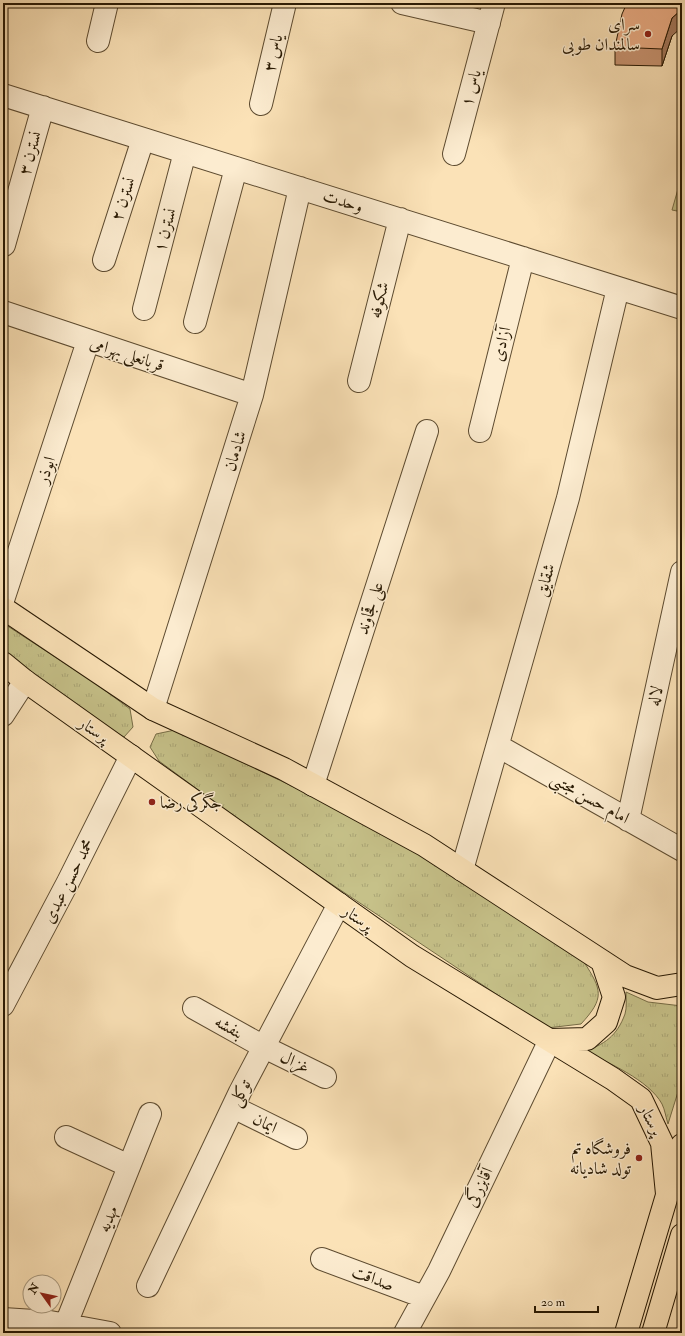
<svg xmlns="http://www.w3.org/2000/svg" width="685" height="1336" font-family="'IM FELL Double Pica',Amiri,serif">
	<style>
		.grass { fill: url(#grass-tufts); stroke: #776d46 }
		.park { fill: url(#park-crowns); stroke: #776d46 }
		.lines { fill: none; stroke-linecap: round; stroke-linejoin: round }
		.minor-casing { stroke: #5d4b30; stroke-width: 24 }
		.major-casing { stroke: #281903; stroke-width: 24 }
		.minor { stroke: #fcecd0; stroke-width: 22 }
		.major { stroke: #fbe2b7; stroke-width: 22 }
		.wall { fill: #c89472; stroke: #281903 }
		.shaded-wall { fill: #a3785c; stroke: #281903 }
		.building { fill: #e9ac84; stroke: #281903 }
		.poi-dot { fill: #8f2418; stroke: #fcecd0; stroke-width: 1.5 }
		.labels { text-anchor: middle; dominant-baseline: central; stroke-width: 3; stroke-linejoin: round; paint-order: stroke }
		.poi-label { font-size: 17px; fill: #281903; stroke: #fcecd0; text-anchor: end }
		.street-label { font-size: 17px; fill: #281903; stroke: #fcecd0 }
	</style>
	<defs>
		<pattern id="grass-tufts" width="24" height="20" patternUnits="userSpaceOnUse"><rect width="24" height="20" fill="#c6c189"/><path d="M3 7l-1-3M5 7V3M7 7l1-3M15 17l-1-3M17 17v-4M19 17l1-3" fill="none" stroke="#aaa575"/></pattern>
		<pattern id="park-crowns" width="20" height="18" patternUnits="userSpaceOnUse"><rect width="20" height="18" fill="#c6c189"/><path d="M2 6a3 3 0 1 1 6 0M12 15a3 3 0 1 1 6 0" fill="none" stroke="#aaa575"/></pattern>
	</defs>
	<rect width="100%" height="100%" fill="#fbe2b7"/>
	<filter id="stains"><feTurbulence type="fractalNoise" baseFrequency=".005" numOctaves="4"/><feColorMatrix values="0 0 0 0 .2 0 0 0 0 .09 0 0 0 0 .02 0 0 0 .5 -.17"/></filter>
	<radialGradient id="worn" r=".72"><stop offset=".6" stop-color="#630" stop-opacity="0"/><stop offset="1" stop-color="#630" stop-opacity=".3"/></radialGradient>
	<path class="grass" d="M3,623L95,683L130,709L133,727L124,737L102,727L3,650Z
		M175,730L325,802L423,856L584,962C602,990 605,998 581,1024L547,1028L273,845L159,761L150,747L156,734Z
		M626,992L648,1002L682,1006V1079L668,1124C666,1118 665,1110 662,1104C649,1080 607,1062 584,1051C604,1045 617,1036 625,1014C627,1008 626,998 626,992Z"/>
	<path class="park" d="M682,175V212L672,210Z"/>
	<g class="lines">
		<g class="minor-casing">
			<path id="minor" d="M402,3L489,23
				M98,41L107,3
				M3,95L682,308
				M261,104L285,3
				M454,154L494,3
				M4,245L43,107
				M104,260L143,139
				M144,309L185,152
				M3,312L252,395
				M195,322L236,168
				M359,381L400,219
				M480,431L523,258
				M3,600L88,341
				M153,709L252,395L300,188
				M3,715L25,681
				M498,746L682,850
				M313,785L427,431
				M628,820L682,572
				M462,870L568,498L618,288
				M3,1005L68,882L131,756
				M194,1008L264,1047L325,1077
				M233,1107L296,1138
				M66,1137L129,1166
				M322,1259L424,1297
				M148,1286L240,1092L339,904
				M3,1319L50,1322L110,1333
				M66,1324L150,1114
				M405,1333L439,1271L550,1040"/>
		</g>
		<g class="major-casing">
			<path id="major" d="M3,608L153,709L284,769L424,845L625,976L657,988L682,984
				M3,663L25,681L412,956L613,1079L641,1099L662,1143L667,1194
				M550,1040L587,1039L606,1022L614,997L602,961
				M626,1333L682,1145
				M653,1333L682,1235"/>
		</g>
		<use href="#minor" class="minor"/>
		<use href="#major" class="major"/>
	</g>
	<path class="wall" d="M672,36L662,66L615,65V47Z"/>
	<path class="shaded-wall" d="M682,9V27L672,36L662,66V49L672,18Z"/>
	<path class="building" d="M627,3H682V9L672,18L662,49L615,47L622,14Z"/>
	<g class="poi-dot">
		<circle cx="648" cy="34" r="4"/>
		<circle cx="152" cy="802" r="4"/>
		<circle cx="639" cy="1158" r="4"/>
	</g>
	<g class="labels">
		<g class="poi-label">
			<text x="640" y="24">سرای<tspan x="640" dy="20">سالمندان طوبی</tspan></text>
			<text x="160" y="802" text-anchor="start">جگرکی رضا</text>
			<text x="631" y="1148">فروشگاه تم<tspan x="631" dy="20">تولد شادیانه</tspan></text>
		</g>
		<g class="street-label">
			<text transform="translate(273 53) rotate(-77)">یاس ۳</text>
			<text transform="translate(471 88) rotate(-75)">یاس ۱</text>
			<text transform="translate(30 153) rotate(-74)">نسترن ۳</text>
			<text transform="translate(123 199) rotate(-72)">نسترن ۲</text>
			<text transform="translate(343 201) rotate(17)">وحدت</text>
			<text transform="translate(165 230) rotate(-75)">نسترن ۱</text>
			<text transform="translate(379 300) rotate(-76)">شکوفه</text>
			<text transform="translate(501 344) rotate(-76)">آزادی</text>
			<text transform="translate(127 354) rotate(18)">قربانعلی بهرامی</text>
			<text transform="translate(235 451) rotate(-73)">شادمان</text>
			<text transform="translate(46 470) rotate(-72)">ابوذر</text>
			<text transform="translate(545 580) rotate(-74)">شقایق</text>
			<text transform="translate(370 608) rotate(-72)">علی قجاوند</text>
			<text transform="translate(655 696) rotate(-78)">لاله</text>
			<text transform="translate(94 730) rotate(35)">پرستار</text>
			<text transform="translate(590 798) rotate(29)">امام حسن مجتبی</text>
			<text transform="translate(68 881) rotate(-63)">محمد حسن عبدی</text>
			<text transform="translate(358 918) rotate(35)">پرستار</text>
			<text transform="translate(229 1027) rotate(29)">بنفشه</text>
			<text transform="translate(295 1062) rotate(26)">غزال</text>
			<text transform="translate(240 1093) rotate(-63)">توکلی</text>
			<text transform="translate(651 1120) rotate(64)">پرستار</text>
			<text transform="translate(265 1123) rotate(27)">ایمان</text>
			<text transform="translate(479 1187) rotate(-64)">آقابزرگی</text>
			<text transform="translate(108 1219) rotate(-68)">مهدیه</text>
			<text transform="translate(373 1278) rotate(21)">صداقت</text>
		</g>
	</g>
	<rect width="685" height="1336" fill="none" stroke="#fbe2b7" stroke-width="16"/>
	<rect x="4" y="4" width="677" height="1328" fill="none" stroke="#281903" stroke-width="2"/>
	<rect x="8" y="8" width="669" height="1320" fill="none" stroke="#281903"/>
	<g transform="translate(42 1294) rotate(303)"><circle r="19" fill="#fcecd0" stroke="#a7987e"/>
	<path d="M0-3L7 15L0 10L-7 15Z" fill="#8f2418"/>
	<text y="-6" font-size="11" font-weight="bold" text-anchor="middle" fill="#281903">N</text>
	</g>
	<path d="M535 1306v6h63v-6" fill="none" stroke="#281903" stroke-width="2"/>
	<text x="541" y="1306" font-size="12" fill="#281903" stroke="#fcecd0" stroke-width="3" paint-order="stroke">20 m</text>
	<rect width="100%" height="100%" filter="url(#stains)"/>
	<rect width="100%" height="100%" fill="url(#worn)"/>
</svg>
